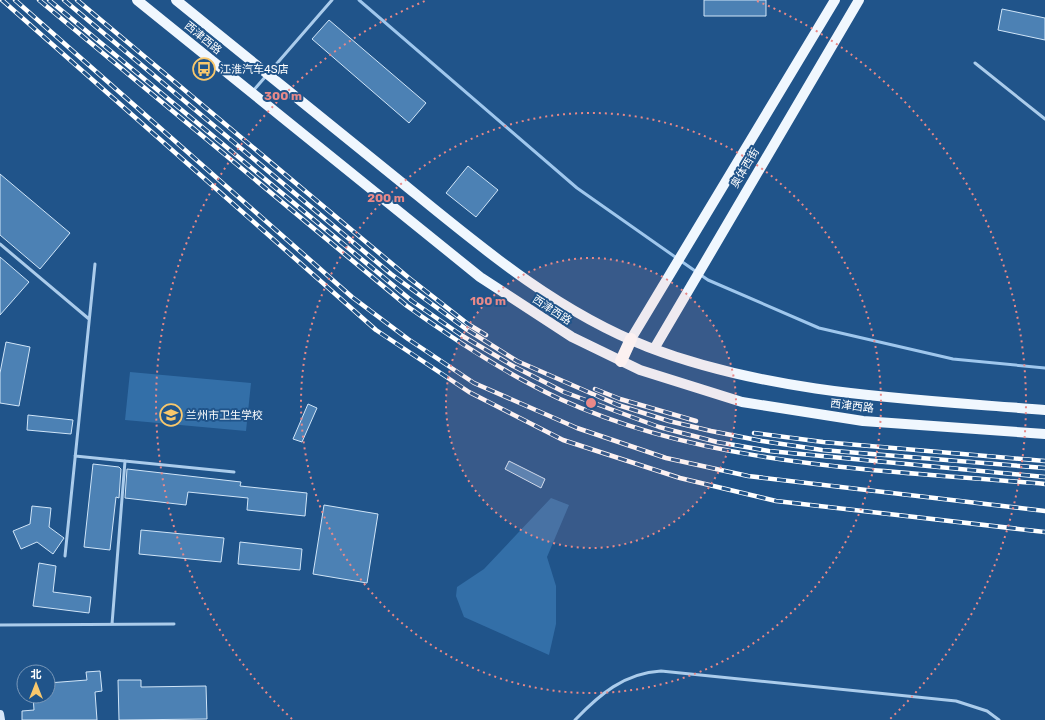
<svg xmlns="http://www.w3.org/2000/svg" width="1045" height="720" font-family="Rubik,'Noto Sans SC',sans-serif">
	<style>
		.green { fill: #336fa8 }
		.lines { fill: none; stroke-linecap: round; stroke-linejoin: round }
		.stream { stroke: #9fc7ed; stroke-width: 3 }
		.building { fill: #4c81b4; stroke: #d0e5f8 }
		.lane { stroke: #abcceb; stroke-width: 3 }
		.secondary { stroke: #d7e7f9; stroke-width: 8 }
		.primary { stroke: #f0f7fe; stroke-width: 10 }
		.highway { stroke: #fff; stroke-width: 12 }
		.rail-casing { stroke: #fff; stroke-width: 4.5 }
		.rail { stroke: #20548a; stroke-width: 3; stroke-dasharray: 9; stroke-linecap: butt }
		.ring { fill: none; stroke: #e88989; stroke-width: 2; stroke-dasharray: 2 4 }
		.labels { text-anchor: middle; dominant-baseline: central; stroke-width: 4; stroke-linejoin: round; paint-order: stroke }
		.street-label { font-size: 11px; fill: #fff; stroke: #20548a }
		.poi-label { font-size: 11px; fill: #fff; stroke: #20548a; text-anchor: start }
		.centre { fill: #e88989; stroke: #20548a; stroke-width: 2 }
		.ring-label { font-size: 12px; text-anchor: middle; font-weight: bold; fill: #e88989; stroke: #20548a; stroke-width: 4; stroke-linejoin: round; paint-order: stroke }
	</style>
	<rect width="100%" height="100%" fill="#20548a"/>
	<path class="green" d="M130,372L251,383L246,431L125,420Z
		M551,498L569,505L547,557L556,586V624L549,655L464,617L456,596L457,587L484,569Z"/>
	<g class="lines">
		<path class="stream" d="M359,0L577,188L708,280L819,328L953,359L1045,368"/>
	</g>
	<path class="building" d="M704,0H766V16H704Z
		M1002,9L1045,18V40L998,30Z
		M329,20L426,103L409,123L312,39Z
		M468,166L498,190L476,217L446,193Z
		M0,174L70,233L40,269L0,235Z
		M0,257L29,282L0,315Z
		M6,342L30,347L19,406L0,403V373Z
		M308,404L317,408L302,442L293,439Z
		M28,415L73,420L71,434L27,430Z
		M509,461L545,479L541,488L505,469Z
		M93,464L119,467L121,469L119,498L116,497L110,550L84,547Z
		M127,469L241,482L240,486L307,493L305,516L247,510L248,498L188,492L186,505L125,498Z
		M324,505L378,514L367,583L313,574Z
		M32,506L51,508L49,527L64,538L53,554L37,542L21,549L13,531L30,524Z
		M141,530L224,538L221,562L139,554Z
		M240,542L302,549L300,570L238,564Z
		M39,563L56,566L53,592L91,597L89,613L33,606Z
		M100,671L102,691L95,692L97,720H22V711L34,710L33,696H48V683L87,680L86,672Z
		M118,680H141V687L206,686L207,719L119,720Z"/>
	<g class="lines">
		<path class="lane" d="M975,63L1045,119
			M253,91L332,0
			M0,244L89,319
			M75,456L234,472
			M65,556L95,264
			M112,624L125,461
			M0,625L174,624
			M575,720C599,695 624,673 661,671L956,701L987,711L999,720"/>
		<path class="secondary" d="M0,714L1,720"/>
		<path class="primary" d="M137,0L480,277L572,337L640,370L742,402L863,421L1045,434
			M176,0C251,61 326,121 401,182C477,244 555,311 648,347C774,395 912,399 1045,410
			M631,339L835,0
			M654,349L859,0"/>
		<path class="highway" d="M621,361L631,339"/>
		<g class="rail-casing">
			<path id="rail" d="M2,0L376,330L469,392L563,440L680,478L776,501L1045,532
				M15,0L352,297L408,339L474,383L577,428L666,458L748,476L1045,511
				M39,0L407,306C456,341 506,374 560,399C708,467 885,470 1045,484
				M49,0L412,301L461,335L513,366L564,392L659,427L717,442L769,451L1045,477
				M64,0L391,274L466,329L517,361L618,405L669,421L711,431L762,441L822,450L1045,468
				M77,0L409,278L468,324L486,335
				M595,389L620,399L696,421
				M754,433L823,442L1045,461"/>
		</g>
		<use href="#rail" class="rail"/>
	</g>
	<circle cx="591" cy="403" r="145" fill="#e88989" fill-opacity=".12"/>
	<g class="ring">
		<circle cx="591" cy="403" r="145"/>
		<circle cx="591" cy="403" r="290"/>
		<path d="M292 719A435 435 0 0 1 425 1M757 1A435 435 0 0 1 890 719"/>
	</g>
	<defs>
		<g id="bus-ring" transform="scale(1.15)"><circle r="9.5" fill="#20548a" stroke="#f9c86c" stroke-width="1.5"/><path d="M-5-6H5V4H4V6H2V4H-2V6H-4V4H-5ZM-3.5-4V0h7V-4ZM-3.5 1.2v1.5H-2V1.2ZM2 1.2v1.5H3.5V1.2Z" fill="#f9c86c"/></g>
		<g id="university-ring" transform="scale(1.15)"><circle r="9.5" fill="#20548a" stroke="#f9c86c" stroke-width="1.5"/><path d="M0-5L7-2L0 1L-7-2ZM-4 1L0 2.5L4 1V4Q0 6-4 4Z" fill="#f9c86c"/></g>
	</defs>
	<g fill-rule="evenodd">
		<use href="#bus-ring" x="204" y="69"/>
		<use href="#university-ring" x="171" y="415"/>
	</g>
	<g class="labels">
		<g class="street-label">
			<text transform="translate(203 38) rotate(39)">西津西路</text>
			<text transform="translate(745 168) rotate(-59)">奥体西街</text>
			<text transform="translate(552 310) rotate(33)">西津西路</text>
			<text transform="translate(852 406) rotate(7)">西津西路</text>
		</g>
		<g class="poi-label">
			<text x="220" y="69">江淮汽车4S店</text>
			<text x="186" y="415">兰州市卫生学校</text>
		</g>
	</g>
	<circle cx="591" cy="403" r="6" class="centre"/>
	<g class="ring-label">
		<text x="283" y="100">300 m</text>
		<text x="386" y="202">200 m</text>
		<text x="488" y="305">100 m</text>
	</g>
	<g transform="translate(36 684)"><circle r="19" fill="#20548a" stroke="#7998b9"/>
	<path d="M0-3L7 15L0 10L-7 15Z" fill="#f9c86c"/>
	<text y="-6" font-size="11" font-weight="bold" text-anchor="middle" fill="#ffffff">北</text>
	</g>
</svg>
